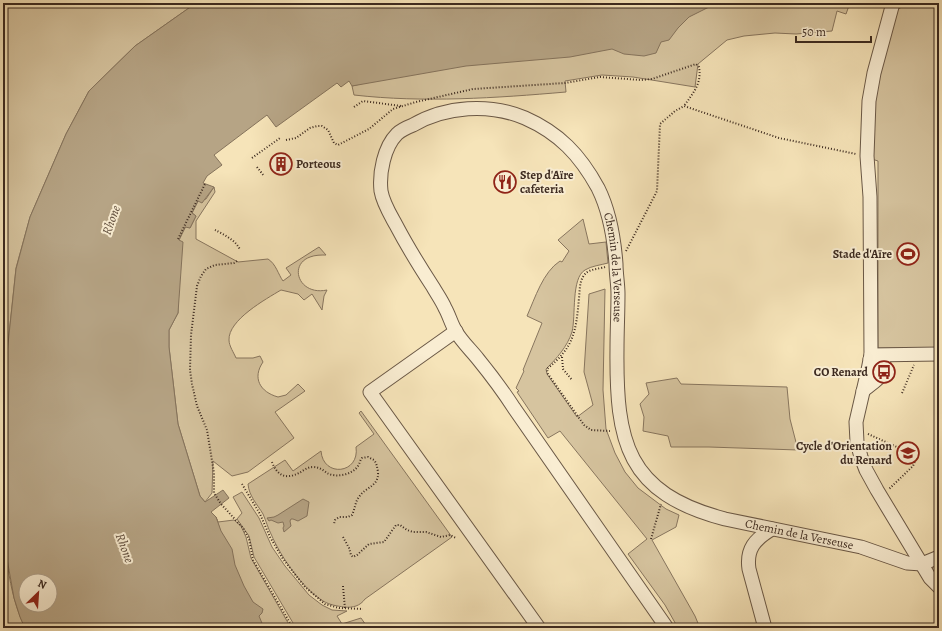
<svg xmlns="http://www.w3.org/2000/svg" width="942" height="631" font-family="Alegreya,serif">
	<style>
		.green { fill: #d6c49f; stroke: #88765f }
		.water { fill: #b6a485; stroke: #85735c; fill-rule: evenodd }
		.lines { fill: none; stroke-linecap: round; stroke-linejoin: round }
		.minor-casing { stroke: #6a5846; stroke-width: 15 }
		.path { stroke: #3b291f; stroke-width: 2; stroke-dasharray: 1 2; stroke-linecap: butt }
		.minor { stroke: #f9edd2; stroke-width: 13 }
		.labels { text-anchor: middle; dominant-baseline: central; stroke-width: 4; stroke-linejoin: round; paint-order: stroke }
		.poi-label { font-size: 12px; font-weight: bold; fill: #3b291f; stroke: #f9edd2; text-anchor: end }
		.street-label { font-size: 12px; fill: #3b291f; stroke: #f9edd2 }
		.water-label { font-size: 13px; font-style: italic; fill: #604e3e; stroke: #f9edd2 }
	</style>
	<rect width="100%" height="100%" fill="#f6e4b9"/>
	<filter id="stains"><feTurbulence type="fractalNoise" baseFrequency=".005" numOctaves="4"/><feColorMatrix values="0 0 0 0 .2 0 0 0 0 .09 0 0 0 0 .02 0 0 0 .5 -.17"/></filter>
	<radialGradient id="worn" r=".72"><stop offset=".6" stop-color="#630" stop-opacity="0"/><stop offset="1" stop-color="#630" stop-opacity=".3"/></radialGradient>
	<path class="green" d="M3,3H196L135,46L89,91L66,134L30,217L16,268L3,391Z
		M697,3H850L846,14L837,11L832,31L796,34L775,33L744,36L727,40L698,64L695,87L633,77L602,75L565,81L566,92C496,98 424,103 354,95L352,86Z
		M910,3H939V348H878V161L872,159L875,99L878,77L898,9Z
		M214,187L215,192L196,221V239L238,262L268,259C276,264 278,274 283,281L291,275L286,268L319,247L326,255C321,255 315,255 310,257C288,265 299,296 327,290L324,296L322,310L312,294L304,300L298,294L281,290C266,299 228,320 229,340C229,346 234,353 236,358H253L260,356L263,362C252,378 260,392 278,397L286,395L298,384L305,391L275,412L294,438L248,472L232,476L213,461L212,493L205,502L200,496L178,424L169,347V330L178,313L179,240L186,226L190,228L196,216L192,213L198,201L206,199Z
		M583,219L589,244L606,242L608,263C601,265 591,266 585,270C571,278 576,316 572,332C567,347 557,358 546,369L547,374L577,417L593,405L584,372L589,294L605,289L603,390L606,429L615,453L625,472L638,488L666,509L679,515L676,527L652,540L695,616L700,628H678L665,605L628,554L647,539L560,431L548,438L517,392L519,391L516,388L524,371L523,370L542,323L527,316C535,298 543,272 560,261L562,262L569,251L558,240Z
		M677,378L681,384L787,387L790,419L798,450L709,447H671L668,436L643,431L644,417L640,404L649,394L646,383Z
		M361,411L452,537L365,599C360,606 353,608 344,607C337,606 330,605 323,601C302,588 281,557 271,534C268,528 266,521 263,514C257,504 249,496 248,484L285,460L293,471L321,451C323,478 360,474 356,447L374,434L359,413Z
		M242,492L259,518L272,547L285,566L309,595L322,605L332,610L347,611L337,616L342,624L361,618L368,628H296L254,557L249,536L237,519L242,513L233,497Z
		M3,505C5,547 7,590 25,628H3Z
		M216,517L218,522L234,520L241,526L246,537L251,558L291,628H251Z"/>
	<path class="water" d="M196,3H717L689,17L678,28L669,40L661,42L656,53L644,56L624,54L612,49L570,57L466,66L352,86L349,81L341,87L337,83L276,127L267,115L214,155L222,165L207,176L203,183L214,187L202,203L198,201L192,213L196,216L190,228L185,227L179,240L183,242L178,313L169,330V347L178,424L200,496L205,502L223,490L229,498L211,512L216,517L221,531L232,549L235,565L244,586L253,602L263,609L262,613L259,616L264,628H25L20,617L14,598L6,553L3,505V391L16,269L30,217L66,134L89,91L135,46ZM26,581H50V605H26Z
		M303,499L309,502L307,516L298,521L293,519H291L290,521L291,526L284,532L283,528L284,526L283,522L278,523L271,520L269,521L267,518L274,517L278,515Z"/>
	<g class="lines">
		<g class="minor-casing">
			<g id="minor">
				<path d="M893,3L874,73L869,101L867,156L870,197L871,355L868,370L856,422L857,442L861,457L866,470L877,490L930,578L939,587"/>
				<path d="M456,331L370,392L539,628"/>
				<path d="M871,355L939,354"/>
				<path d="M863,391C871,383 894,372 880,359H870"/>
				<path id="s1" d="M667,628C616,555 565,481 514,408C503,391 491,375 478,359C471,350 461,341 455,330C451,323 449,315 445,308C442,301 437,294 433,287C420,267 407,246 396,225C390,214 383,203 381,191C379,173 384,147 397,134C401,130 408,127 413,125C446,106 489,103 525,118C559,133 580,155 598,188C610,212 614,237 616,264C616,274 618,284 618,294C618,313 617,331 617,349C616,442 626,493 725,519L861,547L907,563L922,564L939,557"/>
				<path d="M765,628L749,569C746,549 755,539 772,529"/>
			</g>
		</g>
		<path class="path" d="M354,107L363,101L401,106
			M286,140L296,138L310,128L317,126H322L328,130L334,143L338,145L369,129L393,109L416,102L473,89L565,83L600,77L641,80L652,79L696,64L699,67C702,84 693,93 684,106
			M252,158L280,138
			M257,167L264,176
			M215,230C223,234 237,241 240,250
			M178,239L205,184
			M626,251L657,191L660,124L675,111L684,106L779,138L856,154
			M237,261L234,263L215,265L206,269L201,276L197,286L191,335L190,370L192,384L197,406L207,430L214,473V493L221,504L243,528L249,539L253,560L293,628
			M605,267C599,269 589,269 585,274C579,281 580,290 579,298C576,332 574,347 547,369L548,374L584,425L591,430L610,431
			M562,357L563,369L572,380
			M902,393L914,365
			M868,434L917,456L913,466L889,489
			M272,462C277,475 285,480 299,473C303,471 307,467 313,467C319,467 323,470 327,473C336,478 352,475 358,466C360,463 360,460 362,458L368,457L374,460C377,464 377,467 378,472C379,487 365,487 359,497C355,502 355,509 352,515L348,517H339L335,520L334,524
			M242,484L260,514L270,537L283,559L305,587L325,604L339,608L363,609
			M343,537L349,548L351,555L353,557L357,555L369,544L384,542L396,525H400L407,530L413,532H426L441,537L450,535L456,538
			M651,539L661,504
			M343,586L345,609"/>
		<use href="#minor" class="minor"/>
	</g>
	<defs>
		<g id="building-ring" transform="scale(1.15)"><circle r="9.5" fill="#f9edd2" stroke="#8f2418" stroke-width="1.5"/><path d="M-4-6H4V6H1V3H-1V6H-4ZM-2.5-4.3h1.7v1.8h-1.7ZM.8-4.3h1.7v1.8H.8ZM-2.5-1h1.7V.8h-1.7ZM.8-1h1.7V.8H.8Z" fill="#8f2418"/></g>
		<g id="restaurant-ring" transform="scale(1.15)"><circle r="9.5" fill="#f9edd2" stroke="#8f2418" stroke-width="1.5"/><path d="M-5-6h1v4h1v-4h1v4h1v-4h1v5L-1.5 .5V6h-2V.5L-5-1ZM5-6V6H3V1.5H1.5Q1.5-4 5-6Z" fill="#8f2418"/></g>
		<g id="stadium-ring" transform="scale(1.15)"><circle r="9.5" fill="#f9edd2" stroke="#8f2418" stroke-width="1.5"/><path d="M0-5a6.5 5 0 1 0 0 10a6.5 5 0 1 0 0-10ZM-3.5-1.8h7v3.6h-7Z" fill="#8f2418"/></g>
		<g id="bus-ring" transform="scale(1.15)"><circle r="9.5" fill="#f9edd2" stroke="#8f2418" stroke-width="1.5"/><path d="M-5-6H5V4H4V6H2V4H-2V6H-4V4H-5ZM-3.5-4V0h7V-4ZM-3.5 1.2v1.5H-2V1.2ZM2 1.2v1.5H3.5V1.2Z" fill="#8f2418"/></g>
		<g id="school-ring" transform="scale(1.15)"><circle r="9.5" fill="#f9edd2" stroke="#8f2418" stroke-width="1.5"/><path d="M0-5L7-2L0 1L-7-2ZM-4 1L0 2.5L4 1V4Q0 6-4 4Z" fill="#8f2418"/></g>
	</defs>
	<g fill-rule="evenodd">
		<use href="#building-ring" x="281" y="164"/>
		<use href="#restaurant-ring" x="505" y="182"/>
		<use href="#stadium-ring" x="908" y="254"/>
		<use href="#bus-ring" x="884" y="372"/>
		<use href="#school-ring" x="908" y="453"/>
	</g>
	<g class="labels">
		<g class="poi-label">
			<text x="296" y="164" text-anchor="start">Porteous</text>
			<text x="520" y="175" text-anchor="start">Step d'Aïre<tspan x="520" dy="14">cafeteria</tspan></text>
			<text x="892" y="254">Stade d'Aïre</text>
			<text x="868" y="372">CO Renard</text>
			<text x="892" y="446">Cycle d'Orientation<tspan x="892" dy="14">du Renard</tspan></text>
		</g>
		<g class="street-label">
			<text stroke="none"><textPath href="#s1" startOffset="904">Chemin de la Verseuse</textPath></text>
			<text stroke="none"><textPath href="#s1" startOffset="1287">Chemin de la Verseuse</textPath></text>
		</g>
		<g class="water-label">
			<text transform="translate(111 220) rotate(-70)">Rhone</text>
			<text transform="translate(125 548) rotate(70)">Rhone</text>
		</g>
	</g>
	<rect width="942" height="631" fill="none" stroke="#f6e4b9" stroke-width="16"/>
	<rect x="4" y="4" width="934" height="623" fill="none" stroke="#3b291f" stroke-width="2"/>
	<rect x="8" y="8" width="926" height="615" fill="none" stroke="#3b291f"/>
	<g transform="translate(38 593) rotate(25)"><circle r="19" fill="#f9edd2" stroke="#ad9f8a"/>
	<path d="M0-3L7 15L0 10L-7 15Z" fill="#8f2418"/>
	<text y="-6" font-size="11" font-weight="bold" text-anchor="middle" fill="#3b291f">N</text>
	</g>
	<path d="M796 36v6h75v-6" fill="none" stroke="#3b291f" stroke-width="2"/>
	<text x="802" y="36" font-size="12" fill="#3b291f" stroke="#f9edd2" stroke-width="3" paint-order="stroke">50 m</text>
	<rect width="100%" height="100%" filter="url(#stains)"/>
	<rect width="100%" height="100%" fill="url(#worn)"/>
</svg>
